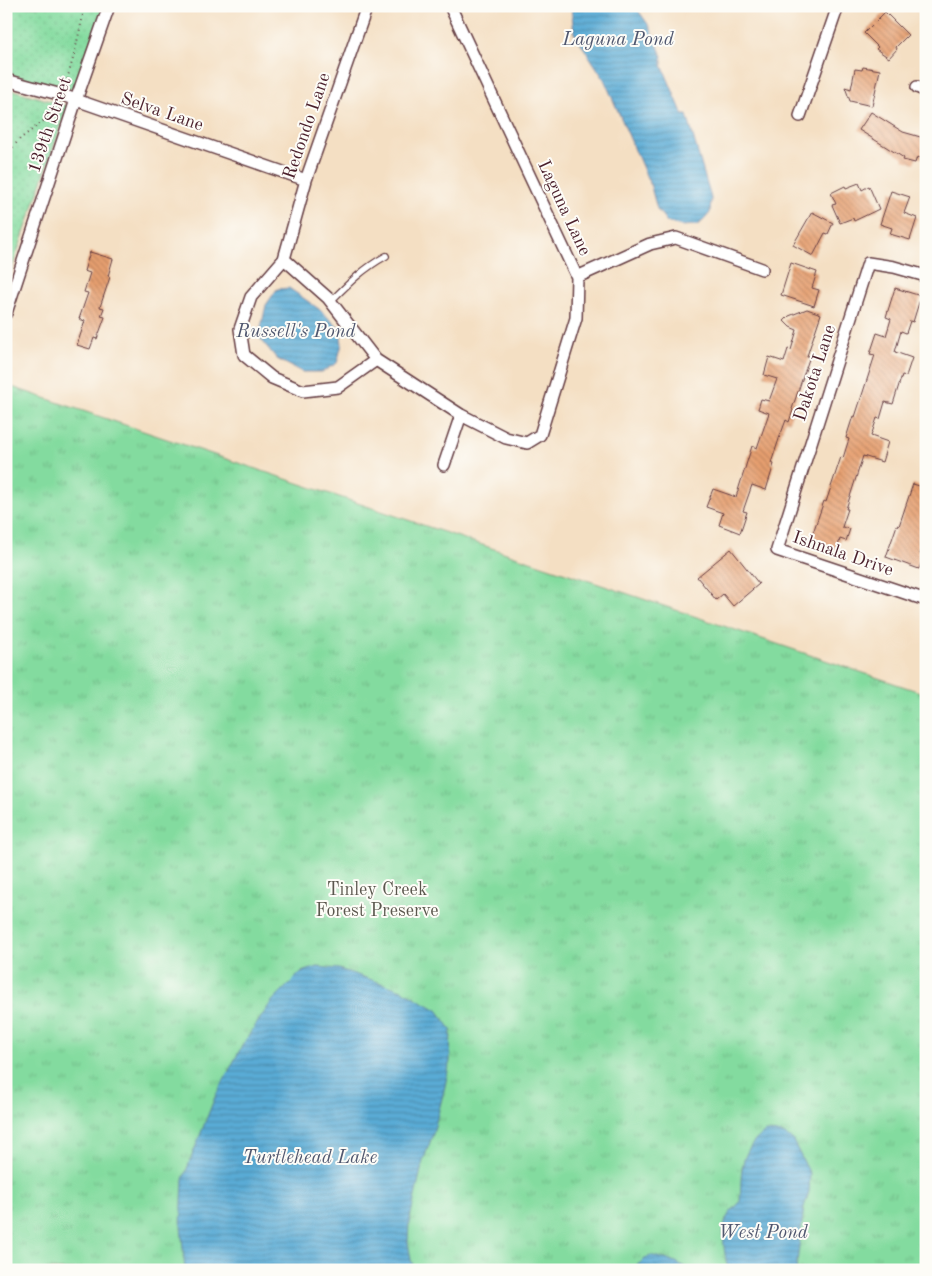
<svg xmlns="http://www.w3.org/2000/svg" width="932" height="1276" font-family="'Old Standard TT',serif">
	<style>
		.grass { fill: url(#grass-dots); stroke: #667d65 }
		.park { fill: url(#park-tufts); stroke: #667d65 }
		.water { fill: url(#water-rules); stroke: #526580 }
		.building { fill: url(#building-back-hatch) }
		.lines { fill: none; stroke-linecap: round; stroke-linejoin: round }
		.service-casing { stroke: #643c42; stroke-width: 8 }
		.minor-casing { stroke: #643c42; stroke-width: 14 }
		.path { stroke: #643c42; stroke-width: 2; stroke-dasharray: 1 4; stroke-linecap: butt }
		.service { stroke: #fff; stroke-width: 5.5 }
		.minor { stroke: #fff; stroke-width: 11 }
		.labels { text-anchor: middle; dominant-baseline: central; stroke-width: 4; stroke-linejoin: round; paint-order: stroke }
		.street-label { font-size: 18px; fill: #4a1f2b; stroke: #fdfcf7 }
		.park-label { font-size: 18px; fill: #5b574e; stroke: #fdfcf7 }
		.water-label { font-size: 19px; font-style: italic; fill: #50576f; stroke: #fdfcf7 }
	</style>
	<defs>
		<pattern id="grass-dots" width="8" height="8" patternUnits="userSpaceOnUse" patternTransform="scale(1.25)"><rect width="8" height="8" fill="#83db9f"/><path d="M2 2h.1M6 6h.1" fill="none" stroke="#73bc89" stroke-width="1.8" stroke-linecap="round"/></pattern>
		<pattern id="park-tufts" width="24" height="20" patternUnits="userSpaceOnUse" patternTransform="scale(1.25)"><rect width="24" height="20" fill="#83db9f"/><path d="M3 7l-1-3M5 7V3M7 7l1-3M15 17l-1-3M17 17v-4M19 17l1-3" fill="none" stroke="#73bc89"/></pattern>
		<pattern id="water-rules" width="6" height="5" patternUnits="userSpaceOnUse" patternTransform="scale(1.25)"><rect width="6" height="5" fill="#5aabd5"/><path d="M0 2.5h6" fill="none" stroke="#4c8bad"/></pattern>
		<pattern id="building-back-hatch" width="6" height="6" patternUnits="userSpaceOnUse" patternTransform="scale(1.25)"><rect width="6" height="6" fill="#e69f6f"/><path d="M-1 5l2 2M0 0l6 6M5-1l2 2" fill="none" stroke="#bc815b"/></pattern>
	</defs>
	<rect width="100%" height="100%" fill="#fdfcf7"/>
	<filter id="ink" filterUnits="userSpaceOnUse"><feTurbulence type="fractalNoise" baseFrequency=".02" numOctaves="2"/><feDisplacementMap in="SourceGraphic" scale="10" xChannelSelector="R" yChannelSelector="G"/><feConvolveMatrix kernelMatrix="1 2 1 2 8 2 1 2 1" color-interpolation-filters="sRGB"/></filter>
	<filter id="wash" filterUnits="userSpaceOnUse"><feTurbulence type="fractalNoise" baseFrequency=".0096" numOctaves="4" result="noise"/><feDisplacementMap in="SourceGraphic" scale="20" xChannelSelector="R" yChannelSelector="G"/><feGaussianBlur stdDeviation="1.12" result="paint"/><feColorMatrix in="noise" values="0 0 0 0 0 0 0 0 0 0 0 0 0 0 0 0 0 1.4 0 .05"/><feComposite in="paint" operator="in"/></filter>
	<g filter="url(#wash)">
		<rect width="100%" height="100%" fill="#f4dfc3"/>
		<path class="grass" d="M6,6H104L77,85L71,89L65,90L6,73Z
			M6,88L68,106L6,285Z"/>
		<path class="park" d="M6,385L926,694V1270H6Z"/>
		<path class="water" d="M571,6H635L650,27L662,56V65L683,115H687L711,198L710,213L703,221L697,225L681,226L667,222L657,209L651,187L604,79L574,33Z
			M289,288L319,309L340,329L342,344L337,363L322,372H302L277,359L259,337L266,305L277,289Z
			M317,967L339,969L402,990L437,1010L451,1029L450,1061L445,1086L433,1134L423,1161L409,1223L408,1242L411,1260L415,1270H185L181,1226L183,1179L215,1097L243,1044L272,1001L301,972Z
			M765,1132L781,1133L792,1139L810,1174L809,1192L804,1207L796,1270H728C725,1254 719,1229 729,1214C732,1210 737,1206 740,1202C742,1173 738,1152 765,1132Z
			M650,1255L676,1262L690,1270H631Z"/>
		<g id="blocks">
			<path class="building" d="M885,12L908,35L896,47L897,49L889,58L876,49L878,47L864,33Z
				M863,67L880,70L872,106L850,101L845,87L851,89L855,69L862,70Z
				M871,112L903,132L924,138L923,140L926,141V159L917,157L915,163L903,160L904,158L859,130Z
				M859,183L862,190L869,186L879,209L854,221L853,218L840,223L832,205L836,204L831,193L845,186L846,188Z
				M891,191L910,197L904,213L917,218L910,240L890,234L892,228L880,224Z
				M812,212L833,223L828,234L825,233L813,256L793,245Z
				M90,252L113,259L108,276L110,277L100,307L104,308L101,316L105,317L97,339L94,338L90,349L77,345L85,321L79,319L88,293L84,292L90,273L84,271Z
				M791,263L817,272L812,288L819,290L814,306L781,295Z
				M895,288L921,296L913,322L910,321L906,333L901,331L895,352L912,358L906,376L902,375L893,404L885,402L880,419L877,418L871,436L888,442L882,462L863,456L846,509H848L842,527L850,529L846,541L840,539L836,553L809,544L824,501L826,502L841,457L843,458L849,439L846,438L853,416L855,417L875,355L870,354L877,333L886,336L891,319L886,317Z
				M807,309L821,314L807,356H810L792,409L793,410L789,422L786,420L779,439L771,463L774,464L766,490L752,485L743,511L747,512L740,533L719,525L723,513L706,507L713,489L736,497L752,446L757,448L769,413L758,409L761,399L769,401L777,379L764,375L769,357L784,362L788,349L791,350L797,330L790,327L784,321L789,316Z
				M913,484L926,488V538L920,554L924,555L919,569L886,557L897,525L899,526Z
				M731,549L759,584L733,606L723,594L716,600L697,577Z"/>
		</g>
	</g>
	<g filter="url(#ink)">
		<use href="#blocks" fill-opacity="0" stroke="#643c42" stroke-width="1"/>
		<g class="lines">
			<g class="service-casing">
				<path id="service" d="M331,301C349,283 364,268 386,256"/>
			</g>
			<g class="minor-casing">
				<path id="minor" d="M367,6L306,180L284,259L251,297L240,329L244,355L272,378L303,391L338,387L376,360L461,415L506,438L527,443L540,435L576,318L577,277L450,6
					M6,80L62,95L306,180
					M917,87L926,91
					M800,116L838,6
					M284,259L328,298L376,360
					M926,276L894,267L868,263L777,550L926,600
					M577,277L650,244L676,238L762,269
					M6,313L76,100L109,6
					M444,465L461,415"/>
			</g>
			<path class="path" d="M66,84L75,51L85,6
				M6,155L20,139L51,115L59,105"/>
			<use href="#service" class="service"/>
			<use href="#minor" class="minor"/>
		</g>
	</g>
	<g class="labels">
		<g class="street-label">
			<text transform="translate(162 112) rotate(19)">Selva Lane</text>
			<text transform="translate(50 125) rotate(-71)">139th Street</text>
			<text transform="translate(307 126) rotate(-71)">Redondo Lane</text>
			<text transform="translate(564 208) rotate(65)">Laguna Lane</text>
			<text transform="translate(815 373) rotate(-72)">Dakota Lane</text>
			<text transform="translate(843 554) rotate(19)">Ishnala Drive</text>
		</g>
		<g class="park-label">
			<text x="377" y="890">Tinley Creek<tspan x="377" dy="21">Forest Preserve</tspan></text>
		</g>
		<g class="water-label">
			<text x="618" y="40">Laguna Pond</text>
			<text x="296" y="332">Russell's Pond</text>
			<text x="310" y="1158">Turtlehead Lake</text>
			<text x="763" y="1233">West Pond</text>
		</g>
	</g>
	<rect width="932" height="1276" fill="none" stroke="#fdfcf7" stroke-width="25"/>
</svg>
